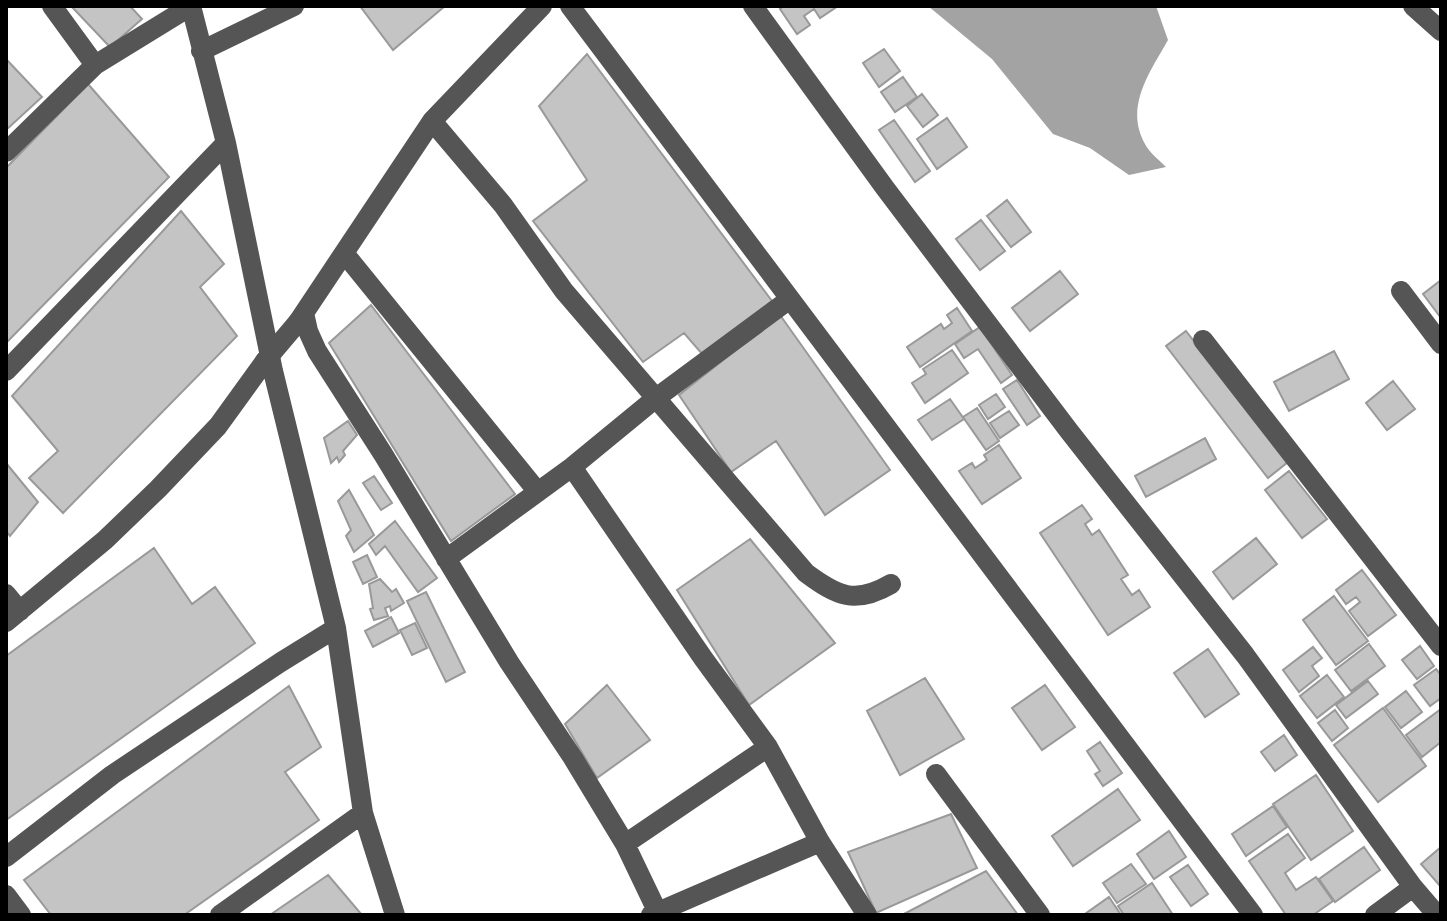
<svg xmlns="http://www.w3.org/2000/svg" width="1447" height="921" font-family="'Fira Sans Condensed',sans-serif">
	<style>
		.water { fill: #a3a3a3 }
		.building { fill: #c4c4c4; stroke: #999; stroke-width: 2 }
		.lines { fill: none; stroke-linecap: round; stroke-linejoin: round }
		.minor { stroke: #555; stroke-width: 20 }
		.minor-bridge { stroke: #555; stroke-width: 20 }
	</style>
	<rect width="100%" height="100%" fill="#fff"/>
	<path class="water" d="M928,6H1156L1168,40C1150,72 1124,107 1145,144C1149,152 1159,160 1166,167L1129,175L1090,148L1053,134L992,59Z"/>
	<path class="building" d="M71,6H130L142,19L110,47Z
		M360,6H445L393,50Z
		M784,6H833L835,8L820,18L814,9L804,16L810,25L797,34L780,9Z
		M884,49L900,71L879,87L863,63Z
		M587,54L772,301L703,355L684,333L643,362L533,221L587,180L539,106Z
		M6,59L42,97L6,130Z
		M903,77L917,97L895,112L881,92Z
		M88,84L169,177L6,343V168Z
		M922,94L938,115L923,127L907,106Z
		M947,118L967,147L937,169L917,139Z
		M894,120L930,171L915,182L879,130Z
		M1007,200L1031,232L1011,247L987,216Z
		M181,211L224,264L200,287L237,336L63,513L29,478L58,451L12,396Z
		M981,220L1005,251L980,270L956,239Z
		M1060,271L1078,294L1030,331L1012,308Z
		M1441,280V318L1423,294Z
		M371,305L515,494L451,541L329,343Z
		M957,308L972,331L920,367L907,347L941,324L944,329L952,323L947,315Z
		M780,315L890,470L825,515L776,441L731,472L679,395Z
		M980,327L1012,375L1001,383L978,349L964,358L955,344Z
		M1186,331L1288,462L1268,478L1166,346Z
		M952,350L968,373L925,403L912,383L926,374L923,369Z
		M1334,351L1349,379L1289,411L1274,382Z
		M1017,380L1040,416L1027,425L1003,389Z
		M1393,381L1415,409L1387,430L1366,403Z
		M996,394L1005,407L988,419L979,405Z
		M950,399L964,419L932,440L918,420Z
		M977,408L999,441L986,450L963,417Z
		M1009,411L1019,425L1000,438L990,423Z
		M348,421L357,435L343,451L345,455L339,462L337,457L331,463L324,438Z
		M1205,438L1216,459L1146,497L1135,476Z
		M999,445L1021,478L982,504L959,471L972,463L975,468L987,460L984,455Z
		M6,463L38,502L10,536L6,531Z
		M1289,471L1327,519L1302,538L1265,490Z
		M374,476L392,503L381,510L363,483Z
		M349,490L374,535L354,552L346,536L351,530L338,501Z
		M1082,505L1092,519L1085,524L1092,535L1099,530L1128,575L1121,579L1132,595L1139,590L1150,607L1108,635L1040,533Z
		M395,521L437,578L418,592L385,546L376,555L369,544Z
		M1256,538L1277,564L1233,599L1213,572Z
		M750,539L835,643L749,705L677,590Z
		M154,548L192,604L215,587L255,643L6,820V656Z
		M367,555L377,577L363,584L353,562Z
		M1362,570L1396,615L1368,636L1349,611L1360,602L1356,597L1346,604L1336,590Z
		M380,579L392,592L396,589L404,603L391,611L390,606L385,608L388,616L374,620L370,609L373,608L369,584Z
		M426,592L465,672L446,682L407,601Z
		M1334,596L1368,641L1336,665L1303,620Z
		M391,617L399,633L373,647L365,631Z
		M415,623L427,648L412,655L400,630Z
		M1369,644L1385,666L1351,691L1335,670Z
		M1420,646L1434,666L1417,679L1402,660Z
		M1313,647L1322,658L1312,666L1319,676L1299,692L1283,670Z
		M1208,649L1239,694L1205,717L1174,673Z
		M1436,669L1441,675V698L1430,706L1414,685Z
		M1327,675L1344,697L1317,718L1300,696Z
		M925,678L964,739L900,775L867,711Z
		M1368,681L1378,694L1346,718L1336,705Z
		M607,685L650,740L597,778L565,724Z
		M1045,685L1075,727L1042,750L1012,708Z
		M289,686L321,747L285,772L319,820L184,915H51L24,880Z
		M1406,691L1422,712L1401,728L1385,707Z
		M1383,708L1426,766L1378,802L1334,745Z
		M1441,709V742L1422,757L1406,735Z
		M1335,710L1348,728L1332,741L1318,723Z
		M1284,735L1297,755L1275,771L1261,752Z
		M1100,742L1122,773L1103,786L1095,774L1100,771L1087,751Z
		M1316,775L1353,831L1311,860L1273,804Z
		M1118,789L1140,820L1073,866L1052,836Z
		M1273,806L1287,827L1246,856L1232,834Z
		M951,814L977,868L876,913L848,852Z
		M1169,831L1186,857L1154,879L1137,854Z
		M1288,834L1305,858L1285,873L1296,890L1316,877L1333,901L1313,915H1286L1249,861Z
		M1364,847L1380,870L1335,902L1319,879Z
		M1441,847V887L1421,864Z
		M1131,864L1146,884L1117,903L1103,883Z
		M1188,865L1208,894L1191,906L1170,877Z
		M986,871L1018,915H902Z
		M328,875L362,915H270Z
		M1152,883L1173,915H1124L1118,906Z
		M1109,897L1121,915H1086L1085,914Z"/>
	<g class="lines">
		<path class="minor" d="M52,6L95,65
			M191,6L226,143L273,371L336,628L363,813L395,915
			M570,6L1253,915
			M753,6L885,188L1069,431L1245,655L1413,887L1437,915
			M1413,6L1441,31
			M201,51L294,6
			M432,121L503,205L564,291L806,573C837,596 855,605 891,584
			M6,152L95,65L191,6
			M344,253L538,492
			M1401,291L1441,344
			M304,313L308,331L317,351L383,454L509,662L573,758L625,844L659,915
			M298,322L432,121L542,6
			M1203,340L1441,646
			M6,371L226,143
			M572,467L703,658L768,747L820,842L867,915
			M446,559L572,467L656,398L790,299
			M6,594L20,611
			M6,622L105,540L158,489L218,426L265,361
			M936,774L1040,915
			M625,844L768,747
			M6,857L112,775L281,662L336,628
			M6,895L21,915
			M220,915L363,813
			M651,915L820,842
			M1375,915L1413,887"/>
		<path class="minor-bridge" d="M265,361L298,322"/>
	</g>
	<rect width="1447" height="921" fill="none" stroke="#000000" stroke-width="16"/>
</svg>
